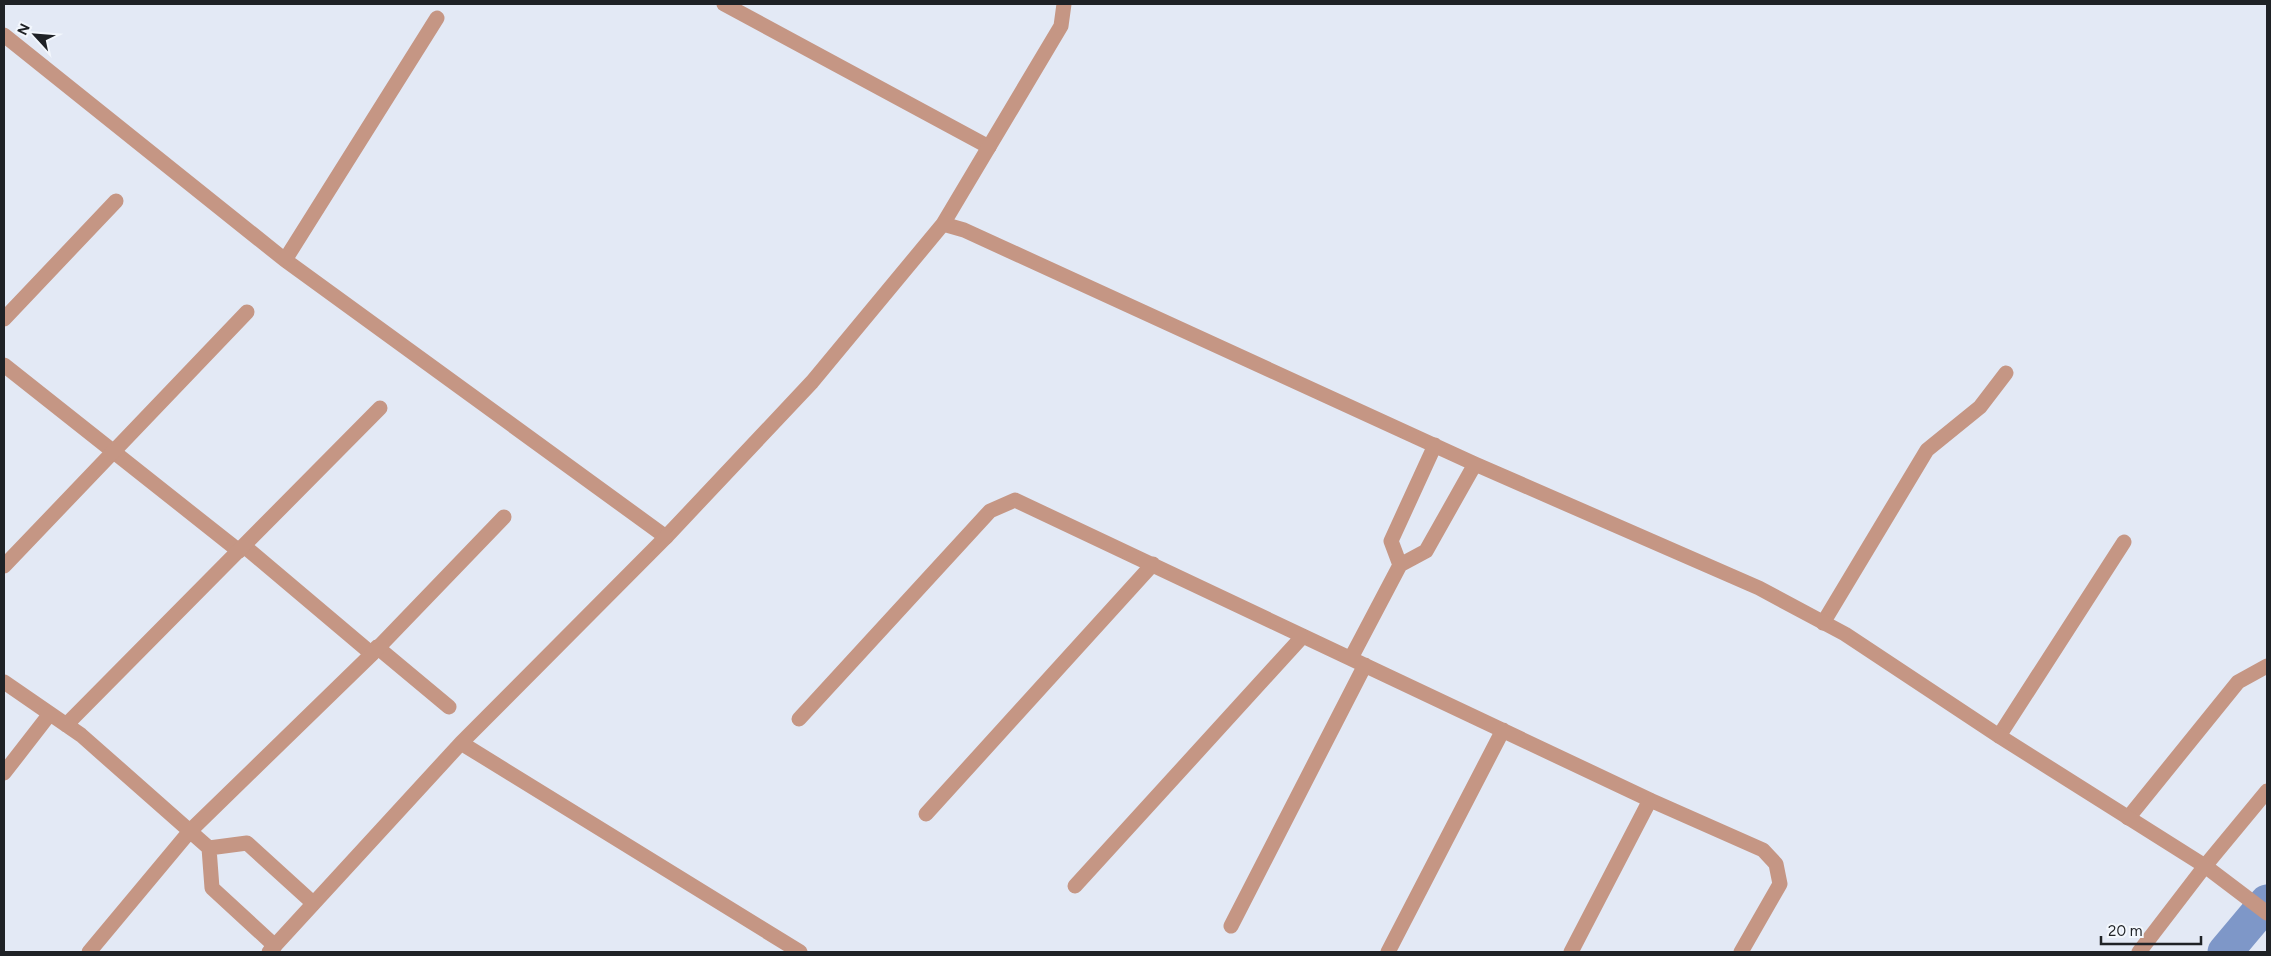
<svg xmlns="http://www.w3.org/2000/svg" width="2271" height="956" font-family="Figtree,sans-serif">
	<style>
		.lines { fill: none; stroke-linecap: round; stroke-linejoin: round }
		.canal { stroke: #7e97c8; stroke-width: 35 }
		.lane { stroke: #c59684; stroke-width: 15 }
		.street { stroke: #c59684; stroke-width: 15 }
	</style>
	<rect width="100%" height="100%" fill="#e3e9f5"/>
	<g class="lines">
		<path class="canal" d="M2225,952L2267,902"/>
		<path class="lane" d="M724,4L989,147
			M4,35L285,260L666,537
			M285,260L437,18
			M4,365L239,551
			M244,546L372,654
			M1823,623L1927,450L1980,407L2006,373
			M377,647L449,707
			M1999,736L2124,542
			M2128,818L2238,682L2267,666"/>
		<path class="street" d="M943,224L964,230L1475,464L1759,588L1845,634L1999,736L2205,866L2267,913
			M4,319L116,201
			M1400,565L1391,541L1435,445
			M4,566L247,312
			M1351,658L1400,565L1426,551L1475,464
			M4,682L81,735L209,848L212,888L275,946
			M799,719L990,511L1015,500L1650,800L1763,850L1776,864L1780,884L1741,952
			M66,725L380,408
			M461,743L800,952
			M4,773L49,715
			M926,814L1153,564
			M209,848L247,843L313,903
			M1075,886L1303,636
			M1231,926L1365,665
			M89,952L190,831L372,654L504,517
			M269,952L461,743L666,537L812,382L943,224L1061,26L1064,4
			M1388,952L1503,730
			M1571,952L1650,800
			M2139,952L2205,866L2267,791"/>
	</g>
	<rect width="2271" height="956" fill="none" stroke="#1f2226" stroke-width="10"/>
	<g transform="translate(35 35) rotate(296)" stroke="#f3f7fd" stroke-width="4" paint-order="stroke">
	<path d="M0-4L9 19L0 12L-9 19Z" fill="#1f2226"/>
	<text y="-8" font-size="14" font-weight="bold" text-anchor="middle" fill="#1f2226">N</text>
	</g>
	<path d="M2101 936v8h100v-8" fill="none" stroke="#1f2226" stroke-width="2.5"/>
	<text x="2108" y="936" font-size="15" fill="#1f2226" stroke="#f3f7fd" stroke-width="4" paint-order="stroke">20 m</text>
</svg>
